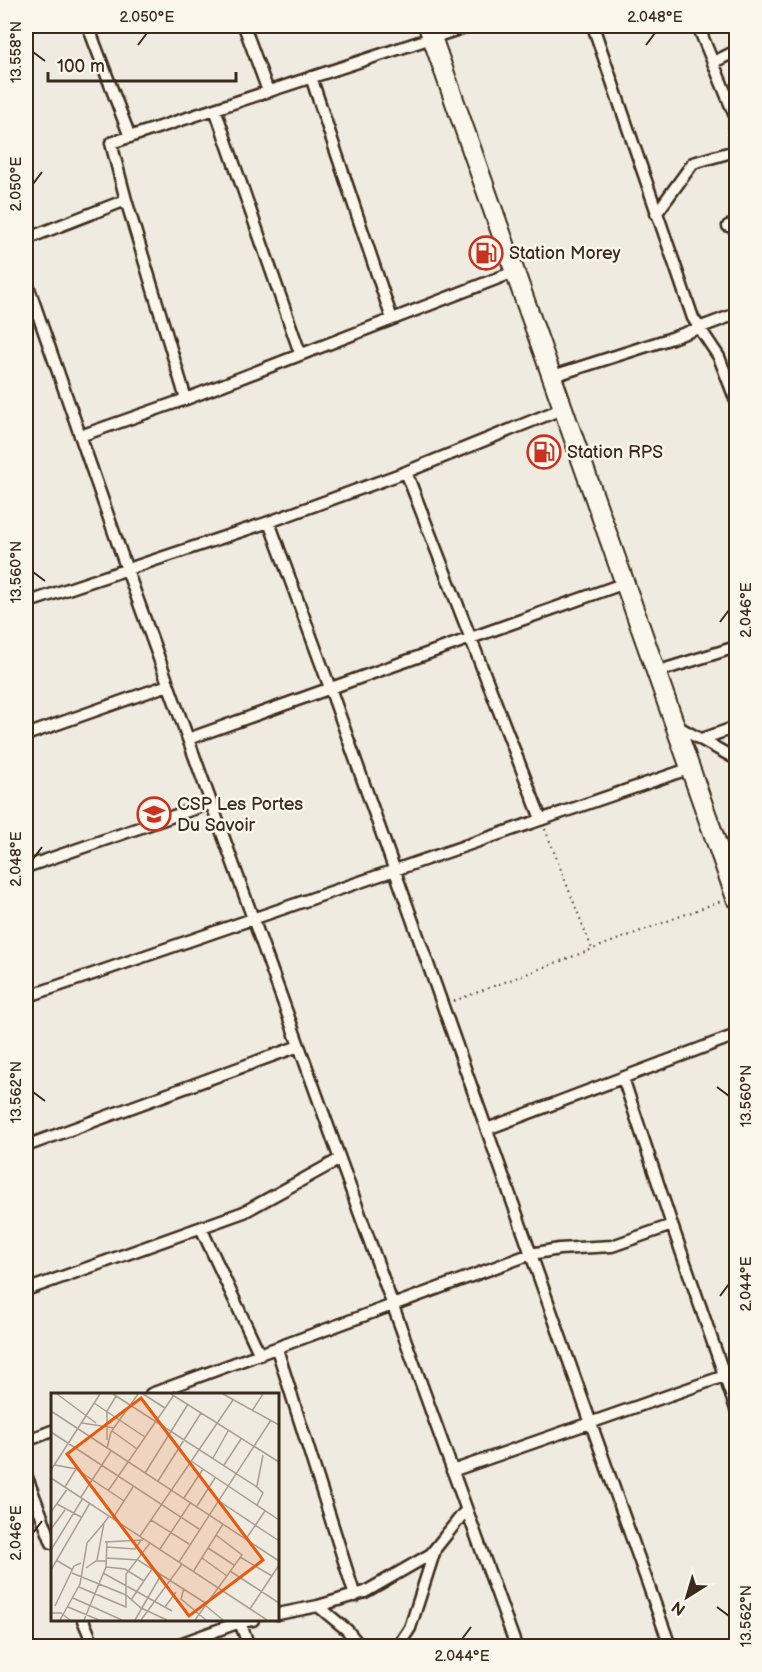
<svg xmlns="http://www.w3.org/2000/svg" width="762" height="1672" font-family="'Balsamiq Sans',sans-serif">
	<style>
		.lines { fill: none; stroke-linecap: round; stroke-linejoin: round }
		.minor-casing { stroke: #3b2a1e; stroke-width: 15 }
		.primary-casing { stroke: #3b2a1e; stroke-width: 22 }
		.path { stroke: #3b2a1e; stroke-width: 2; stroke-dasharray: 1.5 4.5; stroke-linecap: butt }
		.minor { stroke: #fbf7ec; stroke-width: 10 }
		.primary { stroke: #fbf7ec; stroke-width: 18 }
		.ticks { fill: none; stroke: #3b2a1e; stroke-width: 2 }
		.labels { text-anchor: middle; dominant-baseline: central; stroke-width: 5; stroke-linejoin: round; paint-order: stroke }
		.poi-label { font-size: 18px; fill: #3b2a1e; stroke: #fbf7ec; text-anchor: start }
		.inset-road { fill: none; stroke: #a89e92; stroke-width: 1.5 }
		.view { fill: #e8590c; fill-opacity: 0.15; stroke: #e8590c; stroke-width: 3 }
		.inset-edge { fill: none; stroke: #3b2a1e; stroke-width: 3 }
		.neatline { fill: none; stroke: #3b2a1e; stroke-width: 2 }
		.ticks-label { font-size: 15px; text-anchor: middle; fill: #3b2a1e }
	</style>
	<rect width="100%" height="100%" fill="#f0ebe0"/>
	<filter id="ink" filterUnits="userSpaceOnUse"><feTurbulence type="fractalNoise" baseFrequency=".0167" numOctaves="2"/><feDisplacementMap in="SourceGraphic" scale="12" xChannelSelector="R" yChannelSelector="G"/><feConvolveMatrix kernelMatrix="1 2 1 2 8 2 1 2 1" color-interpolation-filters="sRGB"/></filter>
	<g filter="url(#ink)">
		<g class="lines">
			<g class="minor-casing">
				<path id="minor" d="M88,26L130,137
					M244,26L268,91
					M593,26L693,318L719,357L736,401
					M714,62L736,51
					M311,77L392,319
					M215,109L300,353
					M656,214L693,163L735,151V116L698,26
					M728,226L736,223
					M26,239L126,200
					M26,280L127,570L516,1646
					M553,376L672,338L736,314
					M186,399L126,200L111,143L468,26
					M80,436L186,399L514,272
					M406,472L541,819
					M269,522L330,688L670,1646
					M26,603L269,522L406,472L564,408
					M656,672L736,647
					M675,725L736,759
					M26,735L168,685
					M188,739L625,583
					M702,739L736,727
					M26,867L211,803
					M26,997L691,768
					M623,1078L672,1225L736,1409
					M487,1129L736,1035
					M26,1146L299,1046
					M201,1228L260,1355
					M26,1290L244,1212L340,1159
					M277,1349L355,1596
					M151,1394L531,1254L559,1249L612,1246L672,1225
					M26,1441L52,1431
					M452,1471L736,1372
					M26,1475L52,1543
					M318,1606L347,1630L360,1646
					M278,1614L318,1606L365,1592L431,1554L466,1510
					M83,1620L94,1646
					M239,1620L249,1646
					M174,1646L240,1622L253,1620
					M398,1646L410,1628L435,1550"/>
			</g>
			<g class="primary-casing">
				<path id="primary" d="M428,26L736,898"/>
			</g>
			<path class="path" d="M545,829L592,949
				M454,1001L721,901"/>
			<use href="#minor" class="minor"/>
			<use href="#primary" class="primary"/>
		</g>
	</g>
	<path class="ticks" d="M138,45L147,33M646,45L655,33M33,52L45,61M33,184L42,172M33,572L45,581M720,622L729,610M33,859L42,847M717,1087L729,1096M33,1092L45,1101M720,1296L729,1284M33,1533L42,1521M717,1607L729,1616M462,1639L471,1627"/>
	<defs>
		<g id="fuel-ring" transform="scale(1.725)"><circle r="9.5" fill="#fbf7ec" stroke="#c8321e" stroke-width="1.5"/><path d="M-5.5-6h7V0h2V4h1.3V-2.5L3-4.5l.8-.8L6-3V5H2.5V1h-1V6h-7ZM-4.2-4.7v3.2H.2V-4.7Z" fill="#c8321e"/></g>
		<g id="school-ring" transform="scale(1.725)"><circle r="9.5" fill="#fbf7ec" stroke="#c8321e" stroke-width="1.5"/><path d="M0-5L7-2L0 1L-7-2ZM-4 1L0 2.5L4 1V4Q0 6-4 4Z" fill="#c8321e"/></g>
	</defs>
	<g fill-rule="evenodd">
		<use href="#fuel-ring" x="486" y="253"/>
		<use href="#fuel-ring" x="544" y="452"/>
		<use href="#school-ring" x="154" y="814"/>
	</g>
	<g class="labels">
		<g class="poi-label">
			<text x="509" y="253">Station Morey</text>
			<text x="567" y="452">Station RPS</text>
			<text x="177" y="804">CSP Les Portes<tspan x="177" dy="21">Du Savoir</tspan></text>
		</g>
	</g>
	<g transform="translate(51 1393)">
		<rect width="228" height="228" fill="#f0ebe0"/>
		<path class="inset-road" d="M6,1L45,30M62,1L206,94L212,100L206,112M92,1L114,15M120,1L228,69M172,1L228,32M43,10L94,44M0,18L228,168M201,18L212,1M31,30L63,35M61,38L86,56M0,39L148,136M56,47V18L65,3M56,55L60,39L87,1M162,65L177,38M140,68L228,127M4,72L25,76L73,108M173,72L190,46M0,77L49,1M94,80L137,11M0,85L216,227M107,88L150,20M206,93L212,62M14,94L25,76M57,98L123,2M30,104L60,58M133,105L152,76M168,108L228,148M6,111L30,124M146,113L164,85M0,119L17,95M62,125L82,94M100,127L138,151M0,136L14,117M89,143L182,7M195,146L214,118M54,149L92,147M56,154L84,156L90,147M157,155L183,172M109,156L140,109M0,157L32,105M189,164L221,183M55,165L87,167L156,211M151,165L176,183M5,167L22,177M46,167L53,130L58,123M128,169L220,27M55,174L74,176L93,188M35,175L45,168H55M0,177L39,110M179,178L228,210M142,179L172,131M21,180L75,202L90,215L116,227M52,180L121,218M28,194L75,214V181L99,150M133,195L130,206L155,227M22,205L71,227M80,207L101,176M4,213L23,173L30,170M155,213L172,227M17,214L48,227M114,214L125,199M199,216L228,172M0,220H10L19,227M9,227L29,191L36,150L53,130M33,227L55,174L56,148M84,227L110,182M90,227L131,171M144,227L191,162L165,142"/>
		<path class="view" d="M90,5L212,167L138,223L16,61Z"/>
		<rect width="228" height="228" class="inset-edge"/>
	</g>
	<rect width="762" height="1672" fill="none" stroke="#fbf7ec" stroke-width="66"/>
	<g transform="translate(687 1597) rotate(217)" stroke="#fbf7ec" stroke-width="4.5" paint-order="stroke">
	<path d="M0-4.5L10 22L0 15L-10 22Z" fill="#3b2a1e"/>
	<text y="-9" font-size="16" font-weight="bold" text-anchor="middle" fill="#3b2a1e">N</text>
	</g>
	<path d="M48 72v9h188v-9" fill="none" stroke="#3b2a1e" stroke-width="3"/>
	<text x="57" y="72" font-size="18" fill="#3b2a1e" stroke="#fbf7ec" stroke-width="4.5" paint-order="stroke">100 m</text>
	<rect x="33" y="33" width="696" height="1606" class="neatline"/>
	<g class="ticks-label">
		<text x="147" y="22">2.050°E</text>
		<text x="655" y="22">2.048°E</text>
		<text transform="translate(16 52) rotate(-90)" y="5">13.558°N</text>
		<text transform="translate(16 184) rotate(-90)" y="5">2.050°E</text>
		<text transform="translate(16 572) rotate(-90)" y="5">13.560°N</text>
		<text transform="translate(746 610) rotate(-90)" y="5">2.046°E</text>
		<text transform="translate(16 859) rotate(-90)" y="5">2.048°E</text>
		<text transform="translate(16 1092) rotate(-90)" y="5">13.562°N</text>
		<text transform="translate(746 1096) rotate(-90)" y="5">13.560°N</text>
		<text transform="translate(746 1284) rotate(-90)" y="5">2.044°E</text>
		<text transform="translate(16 1533) rotate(-90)" y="5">2.046°E</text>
		<text transform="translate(746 1616) rotate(-90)" y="5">13.562°N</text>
		<text x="462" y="1661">2.044°E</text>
	</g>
</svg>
